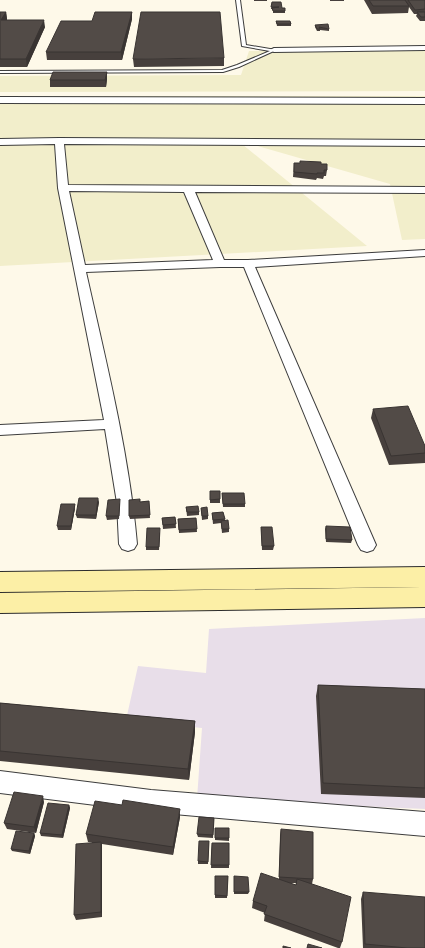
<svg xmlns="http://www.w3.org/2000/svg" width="425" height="948" font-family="'Zilla Slab',serif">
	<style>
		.industrial { fill: #e8dee9 }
		.farmland { fill: #f2eecb }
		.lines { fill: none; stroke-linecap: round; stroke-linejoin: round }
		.service-casing { stroke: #3d3d3d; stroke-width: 2 }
		.minor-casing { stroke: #3d3d3d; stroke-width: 2 }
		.secondary-casing { stroke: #2c2c2c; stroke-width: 2 }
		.service { fill: #fff; fill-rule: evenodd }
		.minor { fill: #fff; fill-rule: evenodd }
		.secondary { fill: #fcefa6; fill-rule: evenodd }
		.wall { fill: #47403d; fill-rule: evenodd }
		.shaded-wall { fill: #393432 }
		.building { fill: #524b47; stroke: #393432 }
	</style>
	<rect width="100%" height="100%" fill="#fef9e9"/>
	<path class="industrial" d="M425,618V809L197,799L202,728L126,720L138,666L206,673L209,629Z"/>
	<path class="farmland" d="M249,51H425V91L0,92V76L241,75Z
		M0,96H425V239L402,240L390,184L237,140L367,246L0,266Z"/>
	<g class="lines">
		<g class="service-casing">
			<path id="service" d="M236,0H240L246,45L276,50L239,67L223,72L0,73V71L222,70L237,65L270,51L242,46Z"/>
		</g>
		<g class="minor-casing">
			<path id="minor" d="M425,46V50L274,52L270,50L274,48Z
				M0,97L425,98V104L0,103Z
				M59,138L425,140V146L64,144L68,185L425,187V193L195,192L224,260H248L425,250V256L255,267L376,545L373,550L367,552L361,550L358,545L244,267H220L86,272C106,362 129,452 137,544L134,549L128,551L122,549L119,544L117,503L105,429L0,435V425L104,420L58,188L55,144L0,145V139ZM69,191L184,192L213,260L85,265Z
				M0,771L151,790L425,812V836L151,812L0,793Z"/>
		</g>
		<g class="secondary-casing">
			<path id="secondary" d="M425,567V607L0,613V593L421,587L0,592V572Z"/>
		</g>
		<use href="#service" class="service"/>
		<use href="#minor" class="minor"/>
		<use href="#secondary" class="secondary"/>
	</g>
	<path class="wall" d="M254,0H267V1H254Z
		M330,0H344V1H330Z
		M364,0H425V21H420L416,16L417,14H414L409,7L408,13L372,14Z
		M272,2L282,8H285V13H273V9H271Z
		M0,12H6L7,19V20L45,27L27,67H0Z
		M132,12V19L122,60H47L46,52L92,21Z
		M276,21L291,24V26H277Z
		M315,25L329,29V31L320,30V31H317L315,27Z
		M224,58V66L134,67L133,59Z
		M107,72V79L106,87H50V80Z
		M294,163L321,164L327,170L326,176H324L323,179L317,178L316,180L293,177Z
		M373,409L425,446V463L389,465L371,418Z
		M210,491H220V503H210Z
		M222,493L245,504V507H223Z
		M149,501L150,518L130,519L129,516L140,502Z
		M99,502L96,519L77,518L76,515Z
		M120,503L119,519L107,520L106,516Z
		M186,507L199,512V515L187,516Z
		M75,508L71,530H58L57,526Z
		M201,508L208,516V519L202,520Z
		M223,512L225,520L229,529V532L222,533L221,523L213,524L212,513Z
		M175,517L176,528L163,529L162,518Z
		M196,518L197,532L179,533L178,519Z
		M326,526L352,540L351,543L326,542L325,529Z
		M261,527L274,546L273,550H262Z
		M160,532L159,550H146V547Z
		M318,685L425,689V798L321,794L316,696Z
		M0,703L195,721V732L189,780L0,761Z
		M44,802L36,833L7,829L4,823Z
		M69,805L70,808L63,838L41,836L40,833Z
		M180,817L173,855L102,844V917L76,920L74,915L92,842H88L86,834Z
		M214,818L213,838L198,837L197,834Z
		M215,828H229V841L215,840Z
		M281,829L313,879L312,884L342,942L340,948H338L264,921L265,913L252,908L253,901L279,879L280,835ZM290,883H296V885Z
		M34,833L35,836L30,854L12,851L11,849Z
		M209,841L208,864H198V861Z
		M212,843H229V868H211Z
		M215,876H228L227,898H215Z
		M234,876L249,892L248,894H234Z
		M363,892L425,948H363L361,899Z"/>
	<path class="shaded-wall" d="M6,12L7,19L2,28L1,20Z
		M132,12V19L122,60L121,52Z
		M44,20L45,27L27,67L26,59Z
		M107,72V79L106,87L105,80Z
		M98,498L99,502L96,519V515Z
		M75,504V508L71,530V526Z
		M195,721V732L189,780L188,769Z
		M43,796L44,802L36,833L34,827Z
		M69,805L70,808L63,838L62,835Z
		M180,809V817L173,855V847Z
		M34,833L35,836L30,854L29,851Z
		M101,842L102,847V917L101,912Z"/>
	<path class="building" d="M369,0H405L409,6H373Z
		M408,0H425V9L415,10Z
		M272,2H281L282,8H285V11H273L272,8L279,7H271Z
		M0,12H6L1,20H44L26,59H0Z
		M95,12H132L121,52H46L61,21H92Z
		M141,12H220L224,58L133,59Z
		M417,12H425V17H421Z
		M276,21H290L291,24H277Z
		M328,24L329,29L319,27L320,29H317L315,25Z
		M53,72H107L105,80H50Z
		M300,161L321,162V164H327V170H324V173H317V174L294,172V163H300Z
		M408,406L425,446V453L391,456L373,409Z
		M210,491H220V499L210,500Z
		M222,493H244L245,504H223Z
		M79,498H98L96,515H76Z
		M120,499L119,516H106L108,500Z
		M140,499V502L149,501L150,515L129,516V500Z
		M61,504H75L71,526H57Z
		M198,506L199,512H187L186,507Z
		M207,507L208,516H202L201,508Z
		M223,512L225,519L213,520L212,513Z
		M175,517L176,524L163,525L162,518Z
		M196,518L197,529L179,530L178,519Z
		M228,520L229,529H222L221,521Z
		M326,526L350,527L352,540L326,539Z
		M261,527H272L274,546H262Z
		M147,528H160L159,547H146Z
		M318,685L425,689V788L323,783Z
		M0,703L195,721L188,769L0,751Z
		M14,792L43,796L34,827L4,823Z
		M123,800L180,809L173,847L86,834L95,801L122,805Z
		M48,803L69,805L62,835L40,833Z
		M199,817L214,818L213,835L197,834Z
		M215,828H229V838H215Z
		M281,829L313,832V879L279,877Z
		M16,831L34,833L29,851L11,849Z
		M199,841H209L208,862L198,861Z
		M101,842V912L74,915L76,844Z
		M212,843H229V865H211Z
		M261,873L296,885L297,879L351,897L342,942L264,914L267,906L253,901Z
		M215,876H228L227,896L215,895Z
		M234,876L248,877L249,892H234Z
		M363,892L425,897V948H407L365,944Z
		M308,944L322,948H307Z
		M283,946L291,948H283Z"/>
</svg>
